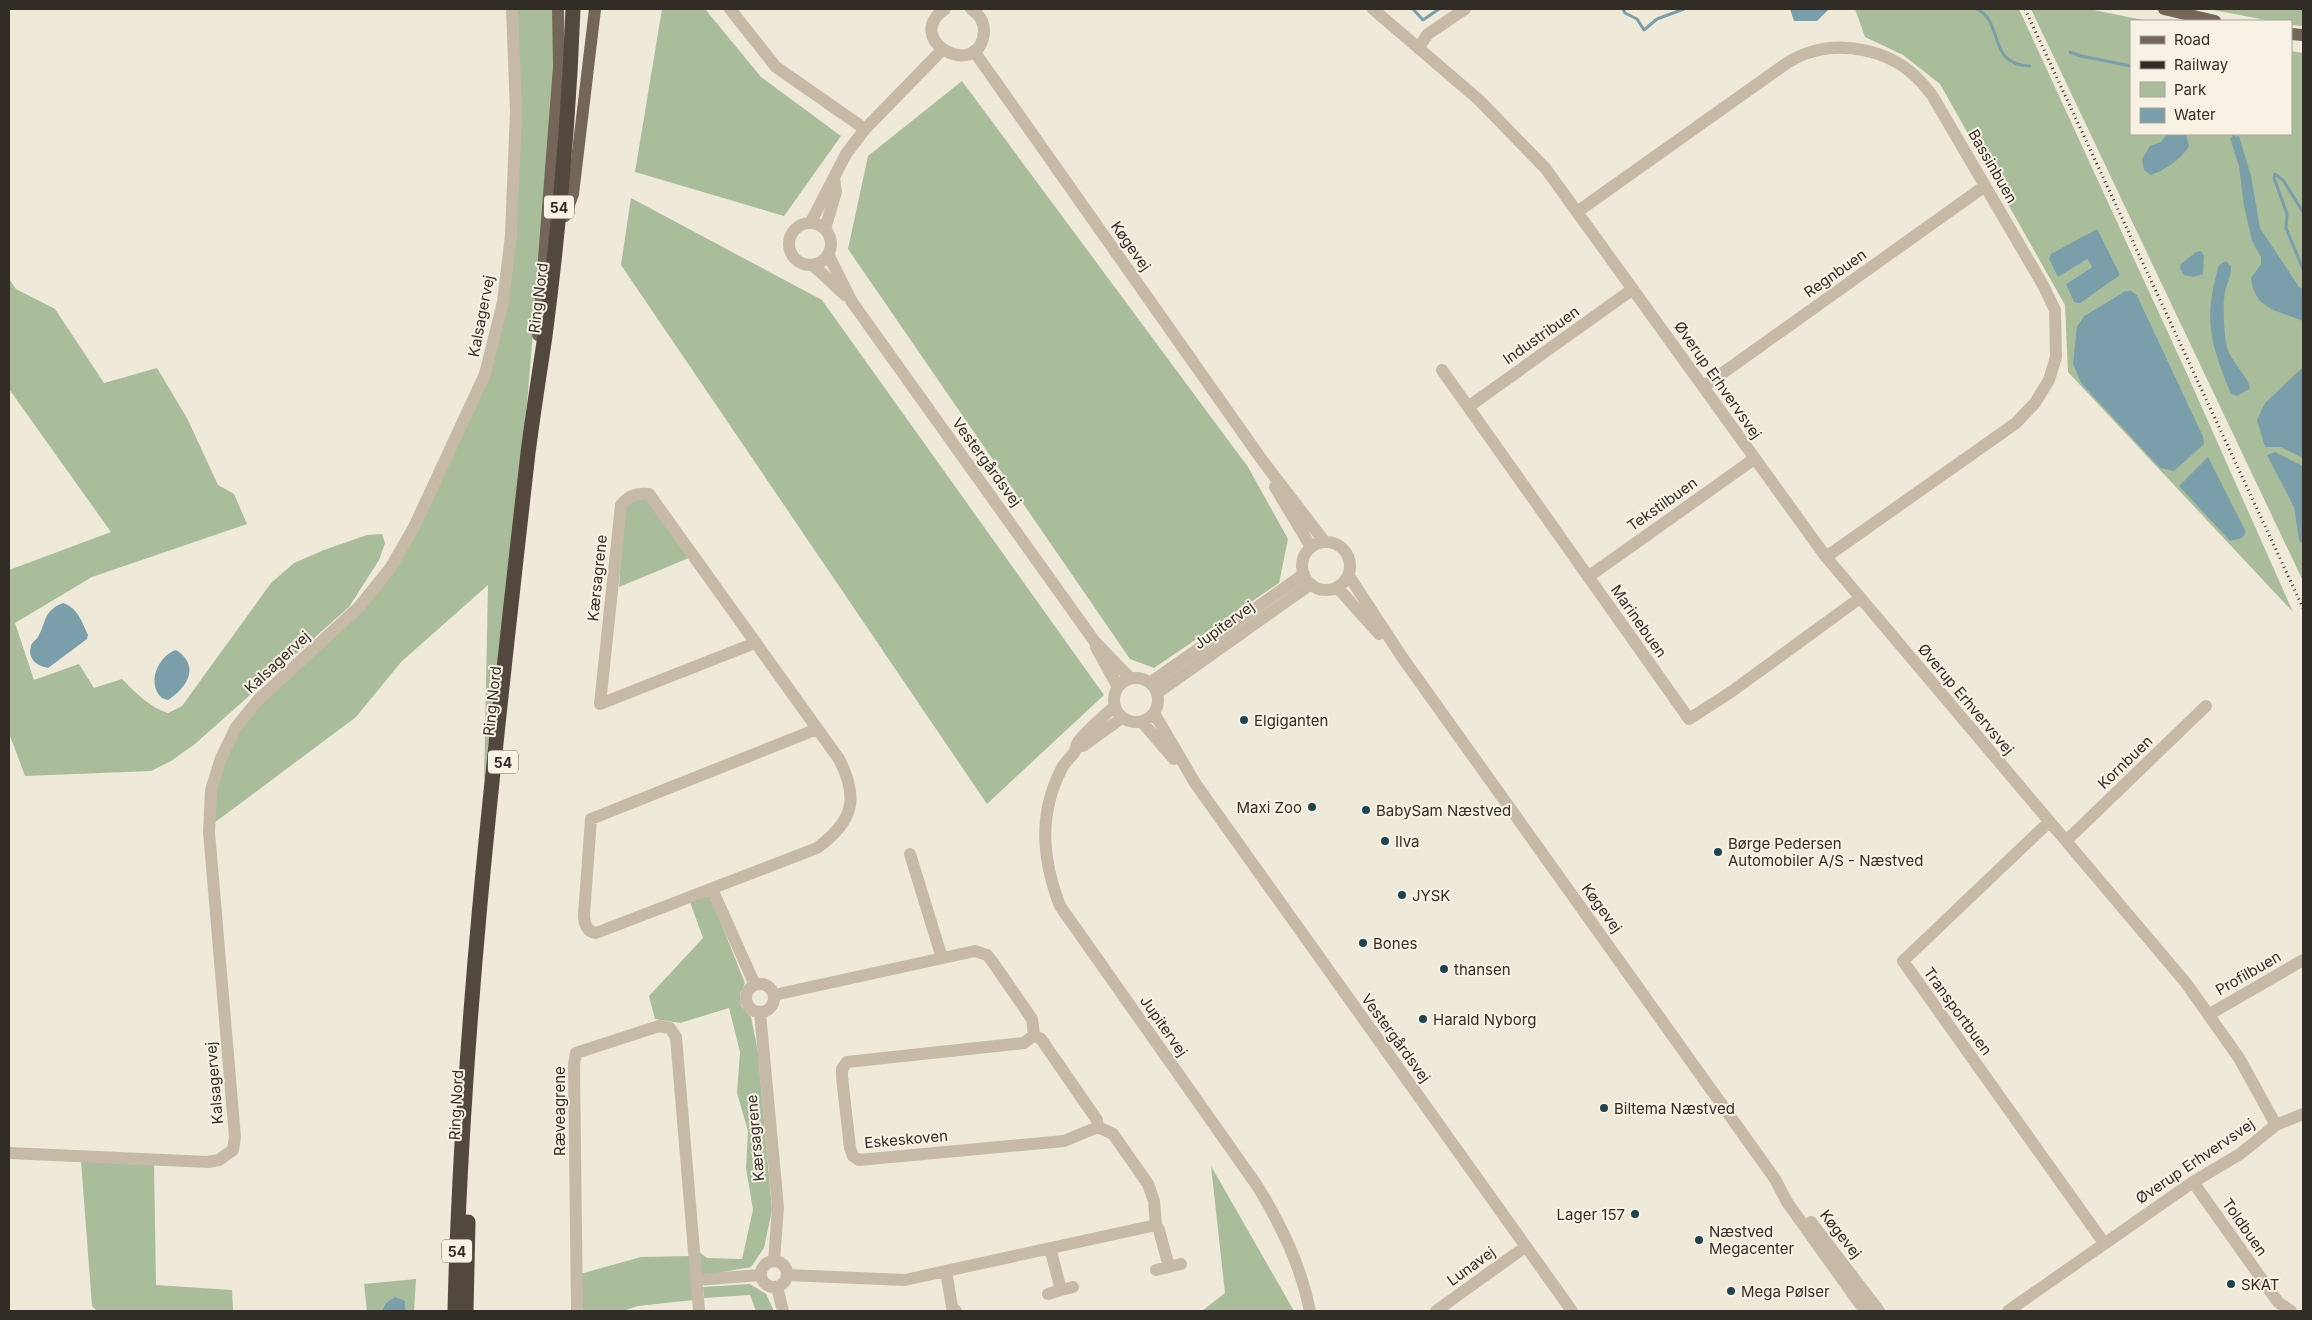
<svg xmlns="http://www.w3.org/2000/svg" width="2312" height="1320" font-family="Inter,sans-serif">
	<style>
		.green { fill: #aabd9a; fill-rule: evenodd }
		.water { fill: #7a9faa }
		.lines { fill: none; stroke-linecap: round; stroke-linejoin: round }
		.stream { stroke: #7a9faa; stroke-width: 3 }
		.minor { stroke: #c6baa6; stroke-width: 12 }
		.major { stroke: #736658; stroke-width: 12 }
		.highway { stroke: #53483e; stroke-width: 15 }
		.rail { stroke: #322c26; stroke-width: 3; stroke-dasharray: 1 4; stroke-linecap: butt }
		.poi-dot { fill: #1f4451; stroke: #f7f2e4; stroke-width: 2 }
		.labels { text-anchor: middle; dominant-baseline: central; stroke-width: 4; stroke-linejoin: round; paint-order: stroke }
		.shield { fill: #f7f2e4; stroke: #6d675f; stroke-width: 1 }
		.shield-label { font-size: 14px; font-weight: bold; fill: #322c26 }
		.street-label { font-size: 15px; fill: #322c26; stroke: #f7f2e4 }
		.poi-label { font-size: 15px; fill: #322c26; stroke: #f7f2e4; text-anchor: start }
	</style>
	<rect width="100%" height="100%" fill="#efe9d9"/>
	<path class="green" d="M518,9H553L555,70L527,404L484,783L488,585L401,662L356,717L214,823L215,791L225,758L240,729L262,700L396,567L490,374L508,301Z
		M662,9H705L761,77L841,136L784,216L635,172Z
		M1855,9H2019L2187,374L2293,612L2068,372L2065,305L1940,84L1903,55L1865,37ZM2087,259L2120,275L2066,284L2092,267ZM2130,290L2137,295L2203,436L2077,326L2084,316L2125,291Z
		M2031,9H2089L2148,21H2131V134H2291V51L2303,53V581Z
		M2208,9H2303V26L2291,25V21H2271Z
		M962,81L1248,467L1288,539L1279,583L1154,668L1130,659L848,249L868,156Z
		M631,198L822,300L1104,695L987,804L621,265Z
		M9,279L16,289L55,309L104,383L157,368L187,418L218,485L234,494L247,524L92,577L15,623L34,680L79,664L94,688L122,679C136,693 149,707 168,713L182,706L271,583L294,563L324,550L367,535L382,534L385,543L379,560L349,607L195,744L171,761L151,771L25,776L9,733V570L111,532L9,389Z
		M647,499L689,558L619,587L624,507L630,500Z
		M709,893L745,983L740,994L741,1006L751,1017L758,1052L772,1210L764,1248L751,1267L701,1276L699,1252L707,1258L742,1259L753,1210L746,1168L748,1131L737,1093L740,1052L729,1008L680,1023L655,1019L649,996L703,938L690,902Z
		M81,1161L154,1163L156,1285L232,1290L233,1311H97L92,1306Z
		M1211,1166L1294,1311H1202L1225,1293Z
		M690,1256L694,1300L638,1306L623,1311H581L580,1274L641,1257Z
		M416,1279L414,1311H406L405,1301L385,1304L382,1311H367L364,1284Z
		M750,1284L766,1294L774,1311H756L750,1295L704,1298L703,1287Z"/>
	<path class="water" d="M1790,9H1829L1817,21H1794Z
		M2167,134H2186L2189,146C2182,159 2165,170 2151,175L2144,170L2142,159L2150,146L2161,142Z
		M2239,136L2251,176L2260,228L2299,287L2303,289V321C2278,311 2254,309 2251,278L2261,264V257L2252,241L2244,206L2239,166L2230,138Z
		M2097,229L2120,275L2080,303L2074,302L2066,284L2092,267L2087,259L2058,277L2049,259L2051,254Z
		M2201,251L2204,256L2203,274L2193,277L2184,275L2180,269L2181,264L2196,252Z
		M2226,261L2231,266C2231,276 2229,279 2226,288C2222,299 2224,331 2226,342C2228,361 2249,375 2250,389L2237,396L2231,394C2210,342 2203,320 2219,265Z
		M2130,290L2137,295L2203,436L2204,444L2174,471L2160,468L2081,383L2073,364L2077,326L2084,316L2125,291Z
		M2303,367V458L2281,447H2265L2257,420L2265,403Z
		M2275,452L2303,466V545L2299,540L2294,507L2267,455Z
		M2208,457L2246,532L2242,538L2230,541L2179,486Z
		M63,603C78,608 82,622 88,635L87,639L48,668C37,666 27,659 31,646C32,642 36,640 38,637C47,621 43,611 63,603Z
		M176,650C201,666 187,688 168,700L162,698C146,684 158,656 176,650Z
		M395,1297L405,1301L406,1311H382L385,1304Z"/>
	<g class="lines">
		<path class="stream" d="M1413,9L1423,20L1439,9
			M1623,9L1625,13L1637,19L1644,30L1657,19L1684,9
			M1977,9C2005,23 1986,64 2030,66
			M2070,52L2081,56L2131,66
			M2233,134L2234,137
			M2303,212L2283,180L2275,174L2274,178L2287,214L2286,228L2303,269"/>
		<path class="minor" d="M730,9L776,67L865,129
			M945,9C900,40 981,83 984,31C984,22 979,14 971,9
			M1373,9L1479,100L1546,169L1826,557L2186,983L2239,1058L2276,1125
			M1418,48L1428,34L1465,9
			M974,51L1262,460L1324,541
			M1577,212L1787,63C1793,60 1800,55 1808,53C1842,41 1887,50 1914,75C1921,81 1927,89 1932,95L2043,285L2055,310L2056,357L2049,380L2035,403L2016,423L1826,557
			M811,222L846,154L865,129L942,50
			M789 244a21 21 0 1 1 42 0a21 21 0 1 1-42 0Z
			M825,229L836,192L834,178
			M828,254L852,302L1095,642L1130,678
			M813,265L845,295
			M1442,370L1689,719L1731,692L1860,598
			M1703,387L1985,186
			M1468,407L1633,289
			M1275,487L1311,547
			M1302 566a24 24 0 1 1 48 0a24 24 0 1 1-48 0Z
			M1349,576L1402,657L1775,1179L1787,1202L1865,1311
			M1588,577L1754,459
			M1337,587L1379,634
			M755,643L600,704L621,505C629,495 637,493 649,494L839,759C859,798 854,821 817,848L596,933C587,932 584,924 584,915L591,819L817,729
			M1096,647L1118,687
			M1114 700a22 22 0 1 1 44 0a22 22 0 1 1-44 0Z
			M1150,683L1304,574
			M1157,693L1311,584
			M1114,707C1102,718 1088,729 1078,742C1076,745 1076,749 1074,753C1070,758 1065,762 1062,768C1038,814 1042,859 1060,906L1258,1187C1282,1227 1301,1266 1310,1311
			M1154,713L1195,783L1572,1311
			M1142,722L1174,759
			M1083,746L1122,718
			M2049,822L1903,961L2104,1243
			M2066,841L2206,706
			M910,854L942,958
			M712,889L755,985
			M746 998a14 14 0 1 1 28 0a14 14 0 1 1-28 0Z
			M774,995L975,951L987,955L992,961L1032,1019L1034,1035L1024,1043L847,1062L842,1069V1077L850,1148L853,1156L859,1160L1064,1141L1098,1127
			M760,1013L778,1207L774,1261
			M2210,1014L2303,960
			M9,1153L208,1162L219,1160L233,1150L235,1137L209,832L211,790L221,758L236,727L259,699L359,607L391,567L414,527L485,374L503,302L511,235L516,111L512,9
			M2193,1182L2278,1302L2291,1311
			M1811,1222L1879,1311
			M1156,1225L1159,1230L1169,1267
			M761 1274a13 13 0 1 1 26 0a13 13 0 1 1-26 0Z
			M1156,1270L1181,1264
			M946,1271L952,1307L956,1311
			M787,1275L905,1280L1156,1225L1154,1201L1148,1184L1113,1134L1098,1127L1097,1120L1041,1039L1034,1035
			M696,1280L760,1275
			M777,1287L783,1311
			M1061,1290L1073,1287
			M1048,1294L1061,1290L1050,1248
			M577,1311L574,1064L576,1053L659,1026L670,1028L676,1037L699,1311
			M1436,1311L1525,1247
			M2008,1311L2193,1182L2240,1154L2276,1125L2303,1114"/>
		<path class="major" d="M2164,9L2215,21
			M2291,34L2303,35
			M565,216L573,194L595,9
			M538,335L559,67L558,9"/>
		<path class="highway" d="M455,1311C462,1024 496,738 528,453C533,414 539,375 545,336C559,228 569,118 573,9
			M466,1311L468,1222"/>
		<path class="rail" d="M2025,9L2303,608"/>
	</g>
	<g class="poi-dot">
		<circle cx="1244" cy="720" r="5"/>
		<circle cx="1312" cy="807" r="5"/>
		<circle cx="1366" cy="810" r="5"/>
		<circle cx="1385" cy="841" r="5"/>
		<circle cx="1718" cy="852" r="5"/>
		<circle cx="1402" cy="895" r="5"/>
		<circle cx="1363" cy="943" r="5"/>
		<circle cx="1444" cy="969" r="5"/>
		<circle cx="1423" cy="1019" r="5"/>
		<circle cx="1604" cy="1108" r="5"/>
		<circle cx="1635" cy="1214" r="5"/>
		<circle cx="1699" cy="1240" r="5"/>
		<circle cx="2231" cy="1284" r="5"/>
		<circle cx="1731" cy="1291" r="5"/>
	</g>
	<g class="labels">
		<g class="shield">
			<rect x="544" y="195.5" width="30" height="23" rx="4"/>
			<rect x="488" y="750.5" width="30" height="23" rx="4"/>
			<rect x="442" y="1239.5" width="30" height="23" rx="4"/>
		</g>
		<g class="shield-label">
			<text x="559" y="207">54</text>
			<text x="503" y="762">54</text>
			<text x="457" y="1251">54</text>
		</g>
		<g class="street-label">
			<text transform="translate(1993 166) rotate(60)">Bassinbuen</text>
			<text transform="translate(1131 246) rotate(55)">Køgevej</text>
			<text transform="translate(1835 273) rotate(-35)">Regnbuen</text>
			<text transform="translate(538 298) rotate(-83)">Ring Nord</text>
			<text transform="translate(481 316) rotate(-79)">Kalsagervej</text>
			<text transform="translate(1541 335) rotate(-35)">Industribuen</text>
			<text transform="translate(1718 380) rotate(55)">Øverup Erhvervsvej</text>
			<text transform="translate(987 462) rotate(54)">Vestergårdsvej</text>
			<text transform="translate(1662 504) rotate(-35)">Tekstilbuen</text>
			<text transform="translate(597 578) rotate(-84)">Kærsagrene</text>
			<text transform="translate(1639 621) rotate(55)">Marinebuen</text>
			<text transform="translate(1224 625) rotate(-36)">Jupitervej</text>
			<text transform="translate(277 662) rotate(-43)">Kalsagervej</text>
			<text transform="translate(1966 699) rotate(50)">Øverup Erhvervsvej</text>
			<text transform="translate(492 701) rotate(-84)">Ring Nord</text>
			<text transform="translate(2125 762) rotate(-44)">Kornbuen</text>
			<text transform="translate(1602 908) rotate(54)">Køgevej</text>
			<text transform="translate(2248 973) rotate(-30)">Profilbuen</text>
			<text transform="translate(1958 1011) rotate(54)">Transportbuen</text>
			<text transform="translate(1164 1026) rotate(55)">Jupitervej</text>
			<text transform="translate(1396 1038) rotate(54)">Vestergårdsvej</text>
			<text transform="translate(214 1083) rotate(-95)">Kalsagervej</text>
			<text transform="translate(456 1105) rotate(-87)">Ring Nord</text>
			<text transform="translate(559 1111) rotate(-90)">Ræveagrene</text>
			<text transform="translate(755 1138) rotate(-95)">Kærsagrene</text>
			<text transform="translate(906 1139) rotate(-5)">Eskeskoven</text>
			<text transform="translate(2195 1161) rotate(-34)">Øverup Erhvervsvej</text>
			<text transform="translate(2245 1227) rotate(55)">Toldbuen</text>
			<text transform="translate(1841 1234) rotate(52)">Køgevej</text>
			<text transform="translate(1471 1266) rotate(-36)">Lunavej</text>
		</g>
		<g class="poi-label">
			<text x="1254" y="720">Elgiganten</text>
			<text x="1302" y="807" text-anchor="end">Maxi Zoo</text>
			<text x="1376" y="810">BabySam Næstved</text>
			<text x="1395" y="841">Ilva</text>
			<text x="1728" y="843">Børge Pedersen<tspan x="1728" dy="17">Automobiler A/S - Næstved</tspan></text>
			<text x="1412" y="895">JYSK</text>
			<text x="1373" y="943">Bones</text>
			<text x="1454" y="969">thansen</text>
			<text x="1433" y="1019">Harald Nyborg</text>
			<text x="1614" y="1108">Biltema Næstved</text>
			<text x="1625" y="1214" text-anchor="end">Lager 157</text>
			<text x="1709" y="1231">Næstved<tspan x="1709" dy="17">Megacenter</tspan></text>
			<text x="2241" y="1284">SKAT</text>
			<text x="1741" y="1291">Mega Pølser</text>
		</g>
	</g>
	<rect width="2312" height="1320" fill="none" stroke="#322c26" stroke-width="20"/>
	<rect x="2130" y="20" width="162" height="115" fill="#f7f2e4" stroke="#a8a398"/>
	<rect x="2140" y="36" width="25" height="8" fill="#736658" stroke="#a8a398"/>
	<text x="2174" y="45" font-size="15" fill="#322c26">Road</text>
	<rect x="2140" y="61" width="25" height="8" fill="#322c26" stroke="#a8a398"/>
	<text x="2174" y="70" font-size="15" fill="#322c26">Railway</text>
	<rect x="2140" y="82" width="25" height="15" fill="#aabd9a" stroke="#a8a398"/>
	<text x="2174" y="95" font-size="15" fill="#322c26">Park</text>
	<rect x="2140" y="108" width="25" height="15" fill="#7a9faa" stroke="#a8a398"/>
	<text x="2174" y="120" font-size="15" fill="#322c26">Water</text>
</svg>
